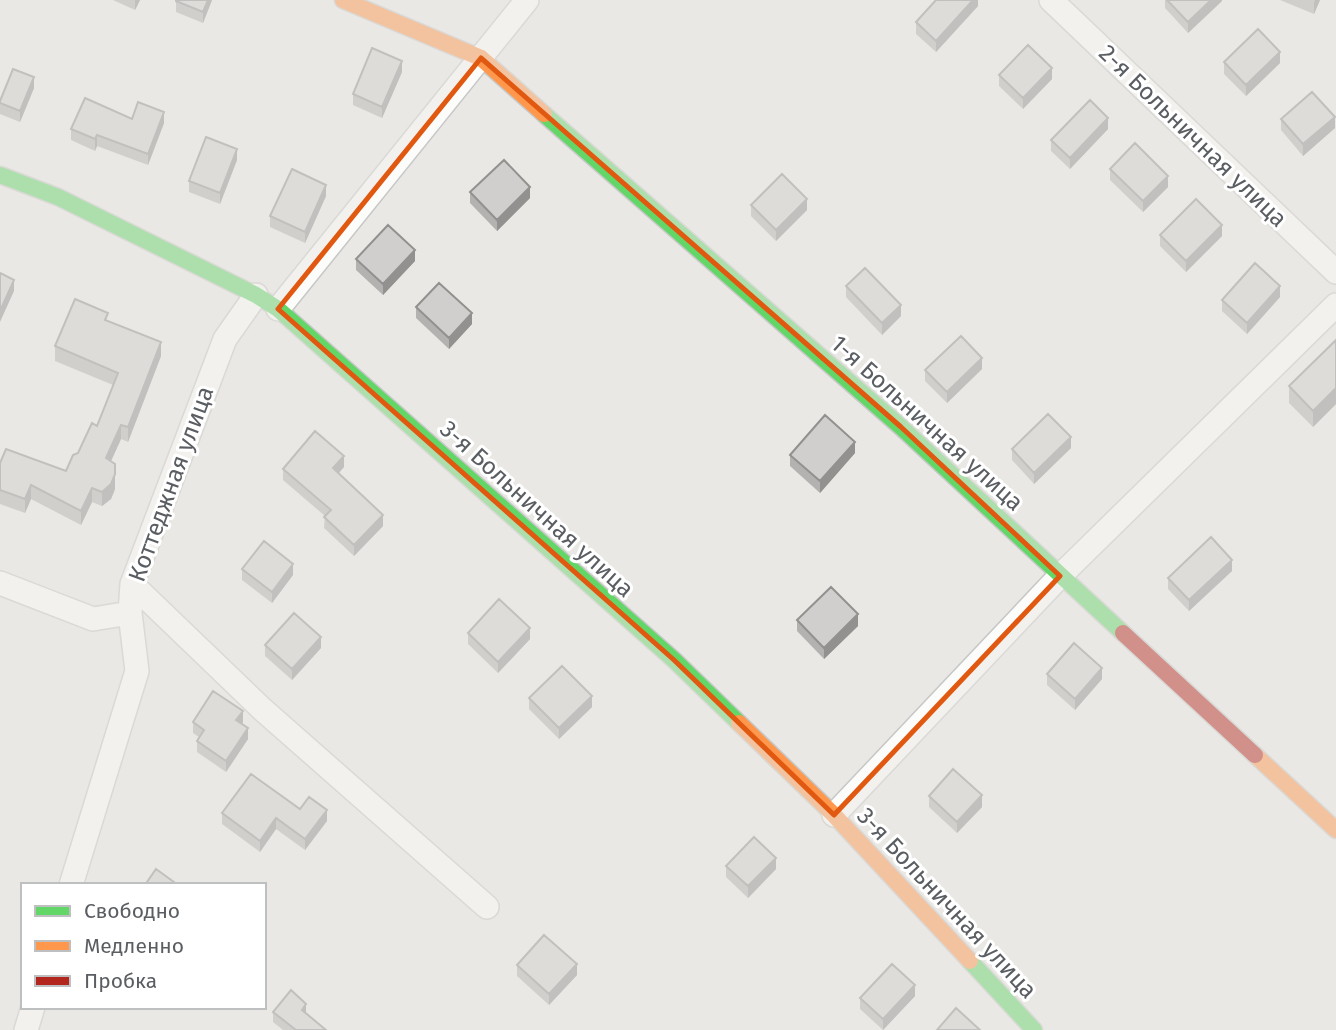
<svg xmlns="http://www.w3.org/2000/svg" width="1336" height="1030" font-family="'Fira Sans',sans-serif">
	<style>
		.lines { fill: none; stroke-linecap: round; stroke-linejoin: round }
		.street-casing { stroke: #c6c7c6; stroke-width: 26 }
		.fast-casing { stroke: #c6c7c6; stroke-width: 19 }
		.slow-casing { stroke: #c6c7c6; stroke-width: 19 }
		.jam-casing { stroke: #c6c7c6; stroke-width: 19 }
		.street { stroke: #fcfcfb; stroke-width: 23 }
		.fast { stroke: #63d668; stroke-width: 16 }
		.slow { stroke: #ff974d; stroke-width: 16 }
		.jam { stroke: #b3261e; stroke-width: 16 }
		.wall { fill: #b4b2b0 }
		.shaded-wall { fill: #929190 }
		.building { fill: #d1cfcd; stroke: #929190; stroke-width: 2 }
		.marked { fill: none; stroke: #e15910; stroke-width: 5; stroke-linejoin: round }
		.labels { text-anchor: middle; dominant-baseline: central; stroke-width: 6; stroke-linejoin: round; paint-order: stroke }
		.street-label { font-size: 24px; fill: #5a5e62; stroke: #fff }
	</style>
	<rect width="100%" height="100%" fill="#eae8e4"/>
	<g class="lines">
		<g class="street-casing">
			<path id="street" d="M1051,0L1336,272
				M278,309L527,0
				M0,583L93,619L130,613
				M132,584L262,709L487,907
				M834,815L1060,576L1336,305
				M71,885L137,671L130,613L132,584L225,339L256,295
				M26,1030L33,1007"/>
		</g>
		<g class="fast-casing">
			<path id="fast" d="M544,114L901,427L1123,633
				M0,175L58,197L256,295L278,309L674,660L739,723
				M970,961L1034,1030"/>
		</g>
		<g class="slow-casing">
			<path id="slow" d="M343,0L481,58L544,114
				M739,723L834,815L970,961
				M1255,755L1336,830"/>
		</g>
		<g class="jam-casing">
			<path id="jam" d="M1123,633L1255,755"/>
		</g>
		<use href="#street" class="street"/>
		<use href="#fast" class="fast"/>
		<use href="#slow" class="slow"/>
		<use href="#jam" class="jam"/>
	</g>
	<path class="wall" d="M113,0H140L135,10Z
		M212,0L203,23L176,12V1Z
		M978,0V6L936,52L916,34V22Z
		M1165,0H1222V1L1188,33L1165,8Z
		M1280,0H1320L1314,14Z
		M1224,62L1280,63L1246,96L1224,74Z
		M402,72L382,118L353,105V94Z
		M999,75L1052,79L1023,109L999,86Z
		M34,88L20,122L0,114V101Z
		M132,119L164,123L148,165L97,146L95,151L71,140V129Z
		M1281,119L1335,128L1303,156L1281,130Z
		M1108,129L1070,169L1051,151V140Z
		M237,160L220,204L189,192V181Z
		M1110,169L1168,187L1143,212L1110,180Z
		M470,192L530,198L497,231L470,203Z
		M326,196L305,243L270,227V216Z
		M751,205L807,210L776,241L751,216Z
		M1160,235L1222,236L1186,272L1160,246Z
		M356,259L415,261L383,295L356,270Z
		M846,286L901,316L882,335L846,297Z
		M1280,297L1247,334L1222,311V300Z
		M416,307L472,324L449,349L416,318Z
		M108,322L161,356L128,442L121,439L111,461L115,489L111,499L102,506L92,502L81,525L31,499L25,513L0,504V463L66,471L97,426L113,385L55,361V346Z
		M1336,340V404L1313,427L1289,403V386Z
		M982,369L947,403L925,381V370Z
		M1071,448L1034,484L1012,460V449Z
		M855,453L820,493L790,466V455Z
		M344,467L339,473L383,526L354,556L324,528L325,516L283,480V469Z
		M242,569L293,575L272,603L242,580Z
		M1232,571L1189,611L1168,589V578Z
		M797,620L858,626L824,659L797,631Z
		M468,633L530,639L498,673L468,644Z
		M265,645L321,648L292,680L265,656Z
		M1047,674L1102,679L1075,710L1047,685Z
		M529,698L592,707L559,739L529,709Z
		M193,722H243L242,724L248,739L226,772L197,752V741L199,737L193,733Z
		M929,796L982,807L957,833L929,807Z
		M300,809L327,821L305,850L276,829L260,852L222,824V813Z
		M726,866L776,869L748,898L726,877Z
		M517,965L577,975L549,1005L517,976Z
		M915,996L883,1030L860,1009V998Z
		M273,1012L306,1013L326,1030H283L273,1022Z"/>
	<path class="shaded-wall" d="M135,0H140L135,10Z
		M208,0H212L203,23V12Z
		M973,0H978V6L936,52V41Z
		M1211,0H1222V1L1188,33V22Z
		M1315,0H1320L1314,14V3Z
		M1280,52V63L1246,96V85Z
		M402,61V72L382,118V107Z
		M1052,68V79L1023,109V98Z
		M34,77V88L20,122V111Z
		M164,112V123L148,165V154Z
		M1335,117V128L1303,156V144Z
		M1108,118V129L1070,169V158Z
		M97,135V146L95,151V139Z
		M237,149V160L220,204V193Z
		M1168,176V187L1143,212V201Z
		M326,185V196L305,243V232Z
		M530,187V198L497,231V220Z
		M807,199V210L776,241V230Z
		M1222,225V236L1186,272V261Z
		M415,250V261L383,295V284Z
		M14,280V291L0,322V311Z
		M1280,286V297L1247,334V323Z
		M901,305V316L882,335V323Z
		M472,313V324L449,349V338Z
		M161,342V356L128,442V427Z
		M982,358V369L947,403V392Z
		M1336,388V404L1313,427V411Z
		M121,425V439L106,472V458Z
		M1071,437V448L1034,484V473Z
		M855,442V453L820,493V481Z
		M344,456V467L333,479V468Z
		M115,474V489L111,499L102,506V492Z
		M31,485V499L25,513V499Z
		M92,488V502L81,525V511Z
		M383,515V526L354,556V545Z
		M1232,560V571L1189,611V600Z
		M293,564V575L272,603V592Z
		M858,614V626L824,659V648Z
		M530,628V639L498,673V662Z
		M321,637V648L292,680V669Z
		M1102,668V679L1075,710V699Z
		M592,696V707L559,739V728Z
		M243,711V722L236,731V720Z
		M248,728V739L226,772V761Z
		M982,795V807L957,833V822Z
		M327,810V821L305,850V839Z
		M276,818V829L260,852V841Z
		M776,858V869L748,898V886Z
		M577,964V975L549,1005V994Z
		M915,985V996L883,1030V1019Z
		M306,1004V1013L302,1010Z"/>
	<path class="building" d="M176,0H208L203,12L176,1Z
		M936,0H973L936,41L916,22Z
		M1167,0H1211L1188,22Z
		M1258,29L1280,52L1246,85L1224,62Z
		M1028,45L1052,68L1023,98L999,75Z
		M372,48L402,61L382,107L353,94Z
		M13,69L34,77L20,111L0,103V101Z
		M1312,92L1335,117L1303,144L1281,119Z
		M85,98L132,119L138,102L164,112L148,154L97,135L95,139L71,129Z
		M1090,100L1108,118L1070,158L1051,140Z
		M206,137L237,149L220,193L189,181Z
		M1135,143L1168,176L1143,201L1110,169Z
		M504,160L530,187L497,220L470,192Z
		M292,169L326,185L305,232L270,216Z
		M782,174L807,199L776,230L751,205Z
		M1196,199L1222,225L1186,261L1160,235Z
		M388,225L415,250L383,284L356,259Z
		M1255,263L1280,286L1247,323L1222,300Z
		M865,268L901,305L882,323L846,286Z
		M0,273L14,280L0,311Z
		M439,283L472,313L449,338L416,307Z
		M75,299L108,313L105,320L161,342L128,427L121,425L106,458L115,464V474L111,484L102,492L92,488L81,511L31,485L25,499L0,490V463L6,449L66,471L73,455L78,453L92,423L97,426L118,373L55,346Z
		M961,336L982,358L947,392L925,370Z
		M1336,340V388L1313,411L1289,386Z
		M1048,414L1071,437L1034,473L1012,449Z
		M825,415L855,442L820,481L790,455Z
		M315,431L344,456L333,468L383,515L354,545L324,517L331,510L283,469Z
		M1211,537L1232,560L1189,600L1168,578Z
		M264,541L293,564L272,592L242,569Z
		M831,587L858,614L824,648L797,620Z
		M499,599L530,628L498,662L468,633Z
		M294,613L321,637L292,669L265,645Z
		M1074,643L1102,668L1075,699L1047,674Z
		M562,666L592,696L559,728L529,698Z
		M213,691L243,711L236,720L248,728L226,761L197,741L204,730L193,722Z
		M953,769L982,795L957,822L929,796Z
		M251,774L300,809L309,797L327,810L305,839L276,818L260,841L222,813Z
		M754,837L776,858L748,886L726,866Z
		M156,869L178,885H145Z
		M544,935L577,964L549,994L517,965Z
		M892,964L915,985L883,1019L860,998Z
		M291,990L306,1004L302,1010L326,1030H296L273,1012Z
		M956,1008L980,1030H937Z"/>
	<path d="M0 0H1336V1030H0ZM481,58L901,427L1060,576L834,815L674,660L278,309Z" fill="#eae8e4" fill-opacity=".55" fill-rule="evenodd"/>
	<path class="marked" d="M481,58L901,427L1060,576L834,815L674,660L278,309Z"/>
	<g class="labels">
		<g class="street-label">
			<text transform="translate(1193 136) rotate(44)">2-я Больничная улица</text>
			<text transform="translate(927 423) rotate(42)">1-я Больничная улица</text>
			<text transform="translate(171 484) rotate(-70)">Коттеджная улица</text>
			<text transform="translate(537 509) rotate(42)">3-я Больничная улица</text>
			<text transform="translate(947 903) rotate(47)">3-я Больничная улица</text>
		</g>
	</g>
	<rect x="21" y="883" width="245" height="126" fill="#ffffff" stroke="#bdbfc0" stroke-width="2"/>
	<rect x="35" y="906" width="35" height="10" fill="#63d668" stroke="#bdbfc0" stroke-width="2"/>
	<text x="84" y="918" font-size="21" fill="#5a5e62">Свободно</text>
	<rect x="35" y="941" width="35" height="10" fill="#ff974d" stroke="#bdbfc0" stroke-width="2"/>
	<text x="84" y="953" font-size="21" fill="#5a5e62">Медленно</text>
	<rect x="35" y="976" width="35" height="10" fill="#b3261e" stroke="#bdbfc0" stroke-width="2"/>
	<text x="84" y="988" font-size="21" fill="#5a5e62">Пробка</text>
</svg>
